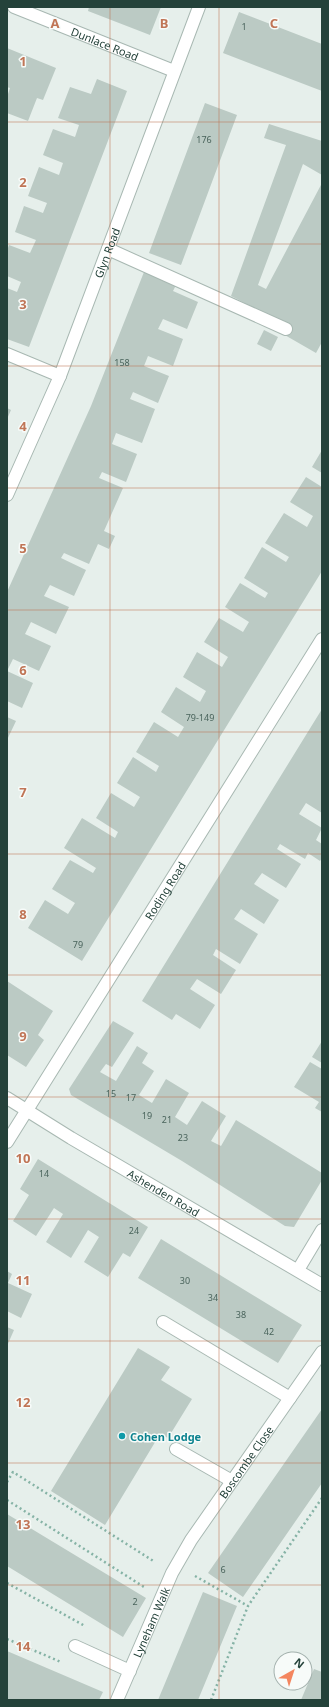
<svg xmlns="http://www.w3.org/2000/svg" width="329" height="1707" font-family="'Noto Sans',sans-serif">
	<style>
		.building { fill: #bbcac4 }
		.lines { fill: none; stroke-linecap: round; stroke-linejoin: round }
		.service-casing { stroke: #a8b8b2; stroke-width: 14 }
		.minor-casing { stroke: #a8b8b2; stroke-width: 14 }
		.path { stroke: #86b3a6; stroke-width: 2.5; stroke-dasharray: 2 3; stroke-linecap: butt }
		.service { stroke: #fff; stroke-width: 12 }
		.minor { stroke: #fff; stroke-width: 12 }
		.grid { fill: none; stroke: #c07556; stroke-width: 1; stroke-opacity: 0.55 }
		.culture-dot { fill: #0f9aa8; stroke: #f7fbf9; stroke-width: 1.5 }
		.labels { text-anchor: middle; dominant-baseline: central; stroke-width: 3; stroke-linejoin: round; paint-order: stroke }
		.number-label { font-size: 9px; fill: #4a645c }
		.street-label { font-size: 11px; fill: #24423a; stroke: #f7fbf9 }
		.culture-label { font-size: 11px; font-weight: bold; fill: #0d838f; stroke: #f7fbf9; text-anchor: start }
		.grid-label { font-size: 13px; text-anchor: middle; font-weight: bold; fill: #c07556; stroke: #f7fbf9; stroke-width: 3; stroke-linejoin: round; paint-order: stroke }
	</style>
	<rect width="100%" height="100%" fill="#e6efeb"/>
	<path class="building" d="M89,7H161L150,35L88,11Z
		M239,12L322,44V91L223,53Z
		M7,48L56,68L43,100L37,98L28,121L7,113V97L10,88L7,87Z
		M97,79L127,91L29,347L7,339V288L17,292L21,282L7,276V251L9,245L30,253L36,240L15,232L24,206L43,213L47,203L28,196L39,167L59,175L63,163L43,155L53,129L75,137L79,125L58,118L70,87L91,94Z
		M205,103L237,115L181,265L149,253Z
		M269,124L322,141V175L303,164L258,285L266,289L322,183V342L316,353L283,334L288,325L231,296L286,145L264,138Z
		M144,272L176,285L173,291L198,302L187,329L163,319L158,329L183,339L173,366L148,356L144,366L169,376L158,403L133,392L130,399L155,409L142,443L116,433L112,444L137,454L126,482L102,472L99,478L123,488L104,531L115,536L109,549L98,544L89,564L64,553L61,558L86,570L74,596L50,585L44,596L69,607L56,634L31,622L25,634L51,646L39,671L13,659L7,671L33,683L22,708L7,701V592L91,406Z
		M264,330L278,337L271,351L257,344Z
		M7,408L11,410L7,419Z
		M322,450V473L312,467Z
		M306,477L322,487V571L82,961L28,928L45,900L68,914L75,903L52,889L70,860L93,873L96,868L64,848L82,818L115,838L118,832L96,818L111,793L134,807L140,797L117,783L133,757L156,772L159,766L136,752L154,722L178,737L184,727L161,712L176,687L200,702L206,691L183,677L197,652L222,667L228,657L204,642L219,618L243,632L249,622L225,607L240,583L265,598L268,593L244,578L262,547L286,562L289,557L265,543L284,513L307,527L313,516L290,502Z
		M322,709V813L306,803L299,814L322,828L316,840L322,844V858L320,861L308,853L305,859L280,844L277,849L301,864L286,888L262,873L254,884L279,900L264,924L241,909L234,919L258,934L240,964L216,949L213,955L236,970L221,994L197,979L190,989L215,1005L200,1029L176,1014L172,1020L142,1001Z
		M7,717L16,721L7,740Z
		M7,981L53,1011L38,1035L44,1040L26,1067L7,1055Z
		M113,1021L134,1033L112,1067L106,1064L100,1072L116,1081L137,1046L148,1053L142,1063L154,1071L139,1095L152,1103L166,1079L189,1093L175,1117L187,1125L202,1101L226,1116L211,1141L221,1146L236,1120L322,1173V1180L294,1227L285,1226L182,1161L71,1095L69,1089Z
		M322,1041V1063L312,1057Z
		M310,1062L322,1069V1112L315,1108L319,1102L294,1087Z
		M38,1159L148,1227L130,1257L123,1253L108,1277L84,1262L99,1237L88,1230L71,1258L46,1242L63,1214L54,1208L36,1236L13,1221L29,1195L20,1189Z
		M161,1239L302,1325L278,1363L138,1278Z
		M7,1271L12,1274L8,1283L32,1294L21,1318L7,1311Z
		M7,1327L14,1330L7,1346Z
		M138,1348L170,1367L161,1380L192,1399L168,1438L160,1434L105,1525L51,1491Z
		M322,1409V1483L243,1597L208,1573Z
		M7,1514L146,1598L123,1637L7,1566Z
		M203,1592L237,1606L198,1700H158Z
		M7,1651L103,1692L99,1700H7Z
		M314,1669L322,1672V1700H301Z"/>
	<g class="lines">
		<g class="service-casing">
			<path id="service" d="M108,249L286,329
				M163,1322L290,1398
				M176,1449L232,1481"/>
		</g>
		<g class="minor-casing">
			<g id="minor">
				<path id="s1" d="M14,7L174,71"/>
				<path d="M7,354L60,376"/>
				<path id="s2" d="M7,495L60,376L199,7"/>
				<path id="s3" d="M7,1098L71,1138L322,1285"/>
				<path id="s4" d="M7,1142L322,639"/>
				<path d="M298,1270L322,1230"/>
				<path d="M75,1646L130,1671"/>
				<path id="s5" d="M117,1700L172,1573L191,1540L322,1352"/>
			</g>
		</g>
		<path class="path" d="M7,1482L13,1472L155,1562
			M7,1500L144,1587
			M195,1576L248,1606
			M7,1583L85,1626
			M7,1639L61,1662
			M211,1700L248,1606L322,1498"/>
		<use href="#service" class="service"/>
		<use href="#minor" class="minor"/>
	</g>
	<path class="grid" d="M110,7V1700M219,7V1700M7,122H322M7,244H322M7,366H322M7,488H322M7,610H322M7,732H322M7,854H322M7,975H322M7,1097H322M7,1219H322M7,1341H322M7,1463H322M7,1585H322"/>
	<circle class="culture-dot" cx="122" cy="1436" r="4"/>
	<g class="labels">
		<g class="number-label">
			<text x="244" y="26">1</text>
			<text x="204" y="139">176</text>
			<text x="122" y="362">158</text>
			<text x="200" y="717">79-149</text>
			<text x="78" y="944">79</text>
			<text x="111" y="1093">15</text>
			<text x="131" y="1097">17</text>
			<text x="147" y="1115">19</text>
			<text x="167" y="1119">21</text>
			<text x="183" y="1137">23</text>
			<text x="44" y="1173">14</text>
			<text x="134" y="1230">24</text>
			<text x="185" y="1280">30</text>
			<text x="213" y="1297">34</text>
			<text x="241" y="1314">38</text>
			<text x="269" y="1331">42</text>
			<text x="223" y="1569">6</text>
			<text x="135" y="1601">2</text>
		</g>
		<g class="street-label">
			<text stroke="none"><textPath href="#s1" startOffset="98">Dunlace Road</textPath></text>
			<text stroke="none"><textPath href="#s2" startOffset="262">Glyn Road</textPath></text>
			<text stroke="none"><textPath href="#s4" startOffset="297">Roding Road</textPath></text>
			<text stroke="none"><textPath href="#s3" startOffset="183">Ashenden Road</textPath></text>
			<text stroke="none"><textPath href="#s5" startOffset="272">Boscombe Close</textPath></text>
			<text stroke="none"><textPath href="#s5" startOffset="85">Lyneham Walk</textPath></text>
		</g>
		<g class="culture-label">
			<text x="130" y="1436">Cohen Lodge</text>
		</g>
	</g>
	<g class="grid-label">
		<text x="55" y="28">A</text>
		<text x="164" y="28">B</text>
		<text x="274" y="28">C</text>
		<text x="23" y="66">1</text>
		<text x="23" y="187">2</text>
		<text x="23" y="309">3</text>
		<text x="23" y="431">4</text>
		<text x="23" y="553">5</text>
		<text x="23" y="675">6</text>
		<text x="23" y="797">7</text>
		<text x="23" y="919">8</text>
		<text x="23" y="1041">9</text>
		<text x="23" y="1163">10</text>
		<text x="23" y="1285">11</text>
		<text x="23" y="1407">12</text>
		<text x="23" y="1529">13</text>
		<text x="23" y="1651">14</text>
	</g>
	<rect width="329" height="1707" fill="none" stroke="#24423a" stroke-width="16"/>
	<g transform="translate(293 1671) rotate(39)"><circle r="19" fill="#f7fbf9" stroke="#a3b1ad"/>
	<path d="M0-3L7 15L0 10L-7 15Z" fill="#f4865f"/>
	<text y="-6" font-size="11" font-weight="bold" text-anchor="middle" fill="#24423a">N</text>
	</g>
</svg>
